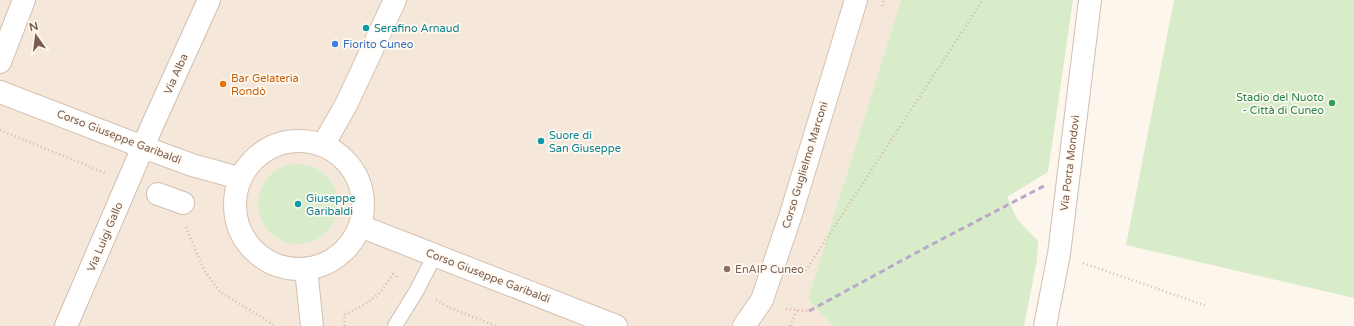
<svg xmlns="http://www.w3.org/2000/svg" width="1354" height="326" font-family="'Varela Round',sans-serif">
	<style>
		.residential { fill: #f5e8da }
		.green { fill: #d8ecc9 }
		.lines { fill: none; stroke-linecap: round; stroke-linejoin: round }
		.lane-casing { stroke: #d1beb0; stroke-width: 16 }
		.street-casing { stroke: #d1beb0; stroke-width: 24 }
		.secondary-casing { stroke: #d6c0b0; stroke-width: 24 }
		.path { stroke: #d9b8a5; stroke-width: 2.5; stroke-dasharray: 1 3; stroke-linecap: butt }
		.lane { stroke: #fff; stroke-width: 14 }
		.street { stroke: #fff; stroke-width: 22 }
		.secondary { stroke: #fff; stroke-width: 22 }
		.rail { stroke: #b9a8c9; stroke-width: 3; stroke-dasharray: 6 4; stroke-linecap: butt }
		.culture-dot { fill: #0f9aa8; stroke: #fffaf3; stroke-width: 1.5 }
		.shop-dot { fill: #3f7fe0; stroke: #fffaf3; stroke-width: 1.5 }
		.food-dot { fill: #e8710a; stroke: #fffaf3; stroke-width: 1.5 }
		.leisure-dot { fill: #2e9e5b; stroke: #fffaf3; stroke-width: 1.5 }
		.education-dot { fill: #8d6e63; stroke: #fffaf3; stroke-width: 1.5 }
		.labels { text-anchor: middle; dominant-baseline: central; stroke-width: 3.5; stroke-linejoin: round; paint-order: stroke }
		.culture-label { font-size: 11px; fill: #0d838f; stroke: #fffaf3; text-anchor: start }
		.shop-label { font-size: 11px; fill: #366cbe; stroke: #fffaf3; text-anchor: start }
		.street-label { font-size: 11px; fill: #7a5c4d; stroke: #fffaf3 }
		.food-label { font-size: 11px; fill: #c56008; stroke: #fffaf3; text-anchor: start }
		.leisure-label { font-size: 11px; fill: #27864d; stroke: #fffaf3; text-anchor: end }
		.education-label { font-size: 11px; fill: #785e54; stroke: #fffaf3; text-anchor: start }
	</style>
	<rect width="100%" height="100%" fill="#fdf6ec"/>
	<path class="residential" d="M0,0H901L808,299L833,326H0Z"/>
	<path class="green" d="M901,0H1073L1048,172L1007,197L1017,219L1038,241L1037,260L1024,326H833L808,299Z
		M1174,0H1354V298L1126,245Z
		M258 204a40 40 0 1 1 80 0a40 40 0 1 1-80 0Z"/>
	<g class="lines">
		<g class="lane-casing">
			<path id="lane" d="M395,326L417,290L435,255"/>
		</g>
		<g class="street-casing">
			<path id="street" d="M0,62L24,0
				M158,194L183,203
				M306,269L312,326
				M66,326L152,126L209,0
				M1045,326L1059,254L1090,0"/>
		</g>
		<g class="secondary-casing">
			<path id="secondary" d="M0,92L143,147L192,165L239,178
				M235 205a64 64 0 1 1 128 0a64 64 0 1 1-128 0Z
				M323,145L346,105L395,0
				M360,226L616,326
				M744,326L762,300L791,214L856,0"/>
		</g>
		<path class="path" d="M882,6L884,0
			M0,130L105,173
			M186,227L204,270L220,292L273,324V326
			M1083,263L1207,306
			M799,272L804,273L983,0
			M436,300L448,307L496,326
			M786,309L809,311
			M345,326L344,315L364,305L381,292L393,274L399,278
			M790,326L797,310"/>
		<use href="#lane" class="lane"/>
		<use href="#street" class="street"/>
		<use href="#secondary" class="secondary"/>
		<path class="rail" d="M809,311L925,248L1044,186"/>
	</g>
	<g class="culture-dot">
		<circle cx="366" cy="28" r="4"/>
		<circle cx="541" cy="141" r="4"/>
		<circle cx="298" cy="204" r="4"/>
	</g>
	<circle class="shop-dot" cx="335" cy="44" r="4"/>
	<circle class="food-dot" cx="223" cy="84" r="4"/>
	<circle class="leisure-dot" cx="1332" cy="103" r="4"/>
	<circle class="education-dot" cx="727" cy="269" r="4"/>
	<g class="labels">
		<g class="culture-label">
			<text x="374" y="28">Serafino Arnaud</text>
			<text x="549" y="135">Suore di<tspan x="549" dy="13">San Giuseppe</tspan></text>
			<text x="306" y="198">Giuseppe<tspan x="306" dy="13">Garibaldi</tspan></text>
		</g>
		<g class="shop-label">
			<text x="343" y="44">Fiorito Cuneo</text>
		</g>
		<g class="street-label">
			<text transform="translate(176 74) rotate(-66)">Via Alba</text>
			<text transform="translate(119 137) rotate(21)">Corso Giuseppe Garibaldi</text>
			<text transform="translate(1070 163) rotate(-83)">Via Porta Mondovì</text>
			<text transform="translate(805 165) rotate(-73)">Corso Guglielmo Marconi</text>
			<text transform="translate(105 237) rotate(-67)">Via Luigi Gallo</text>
			<text transform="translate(488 276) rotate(21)">Corso Giuseppe Garibaldi</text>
		</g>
		<g class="food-label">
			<text x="231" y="78">Bar Gelateria<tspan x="231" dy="13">Rondò</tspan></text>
		</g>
		<g class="leisure-label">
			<text x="1324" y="97">Stadio del Nuoto<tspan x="1324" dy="13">- Città di Cuneo</tspan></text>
		</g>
		<g class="education-label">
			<text x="735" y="269">EnAIP Cuneo</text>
		</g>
	</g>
	<g transform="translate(36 36) rotate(346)" stroke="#fffaf3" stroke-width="3" paint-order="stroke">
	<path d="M0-3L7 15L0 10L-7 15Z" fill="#7a5c4d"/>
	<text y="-6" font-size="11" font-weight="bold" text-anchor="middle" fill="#7a5c4d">N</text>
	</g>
</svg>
